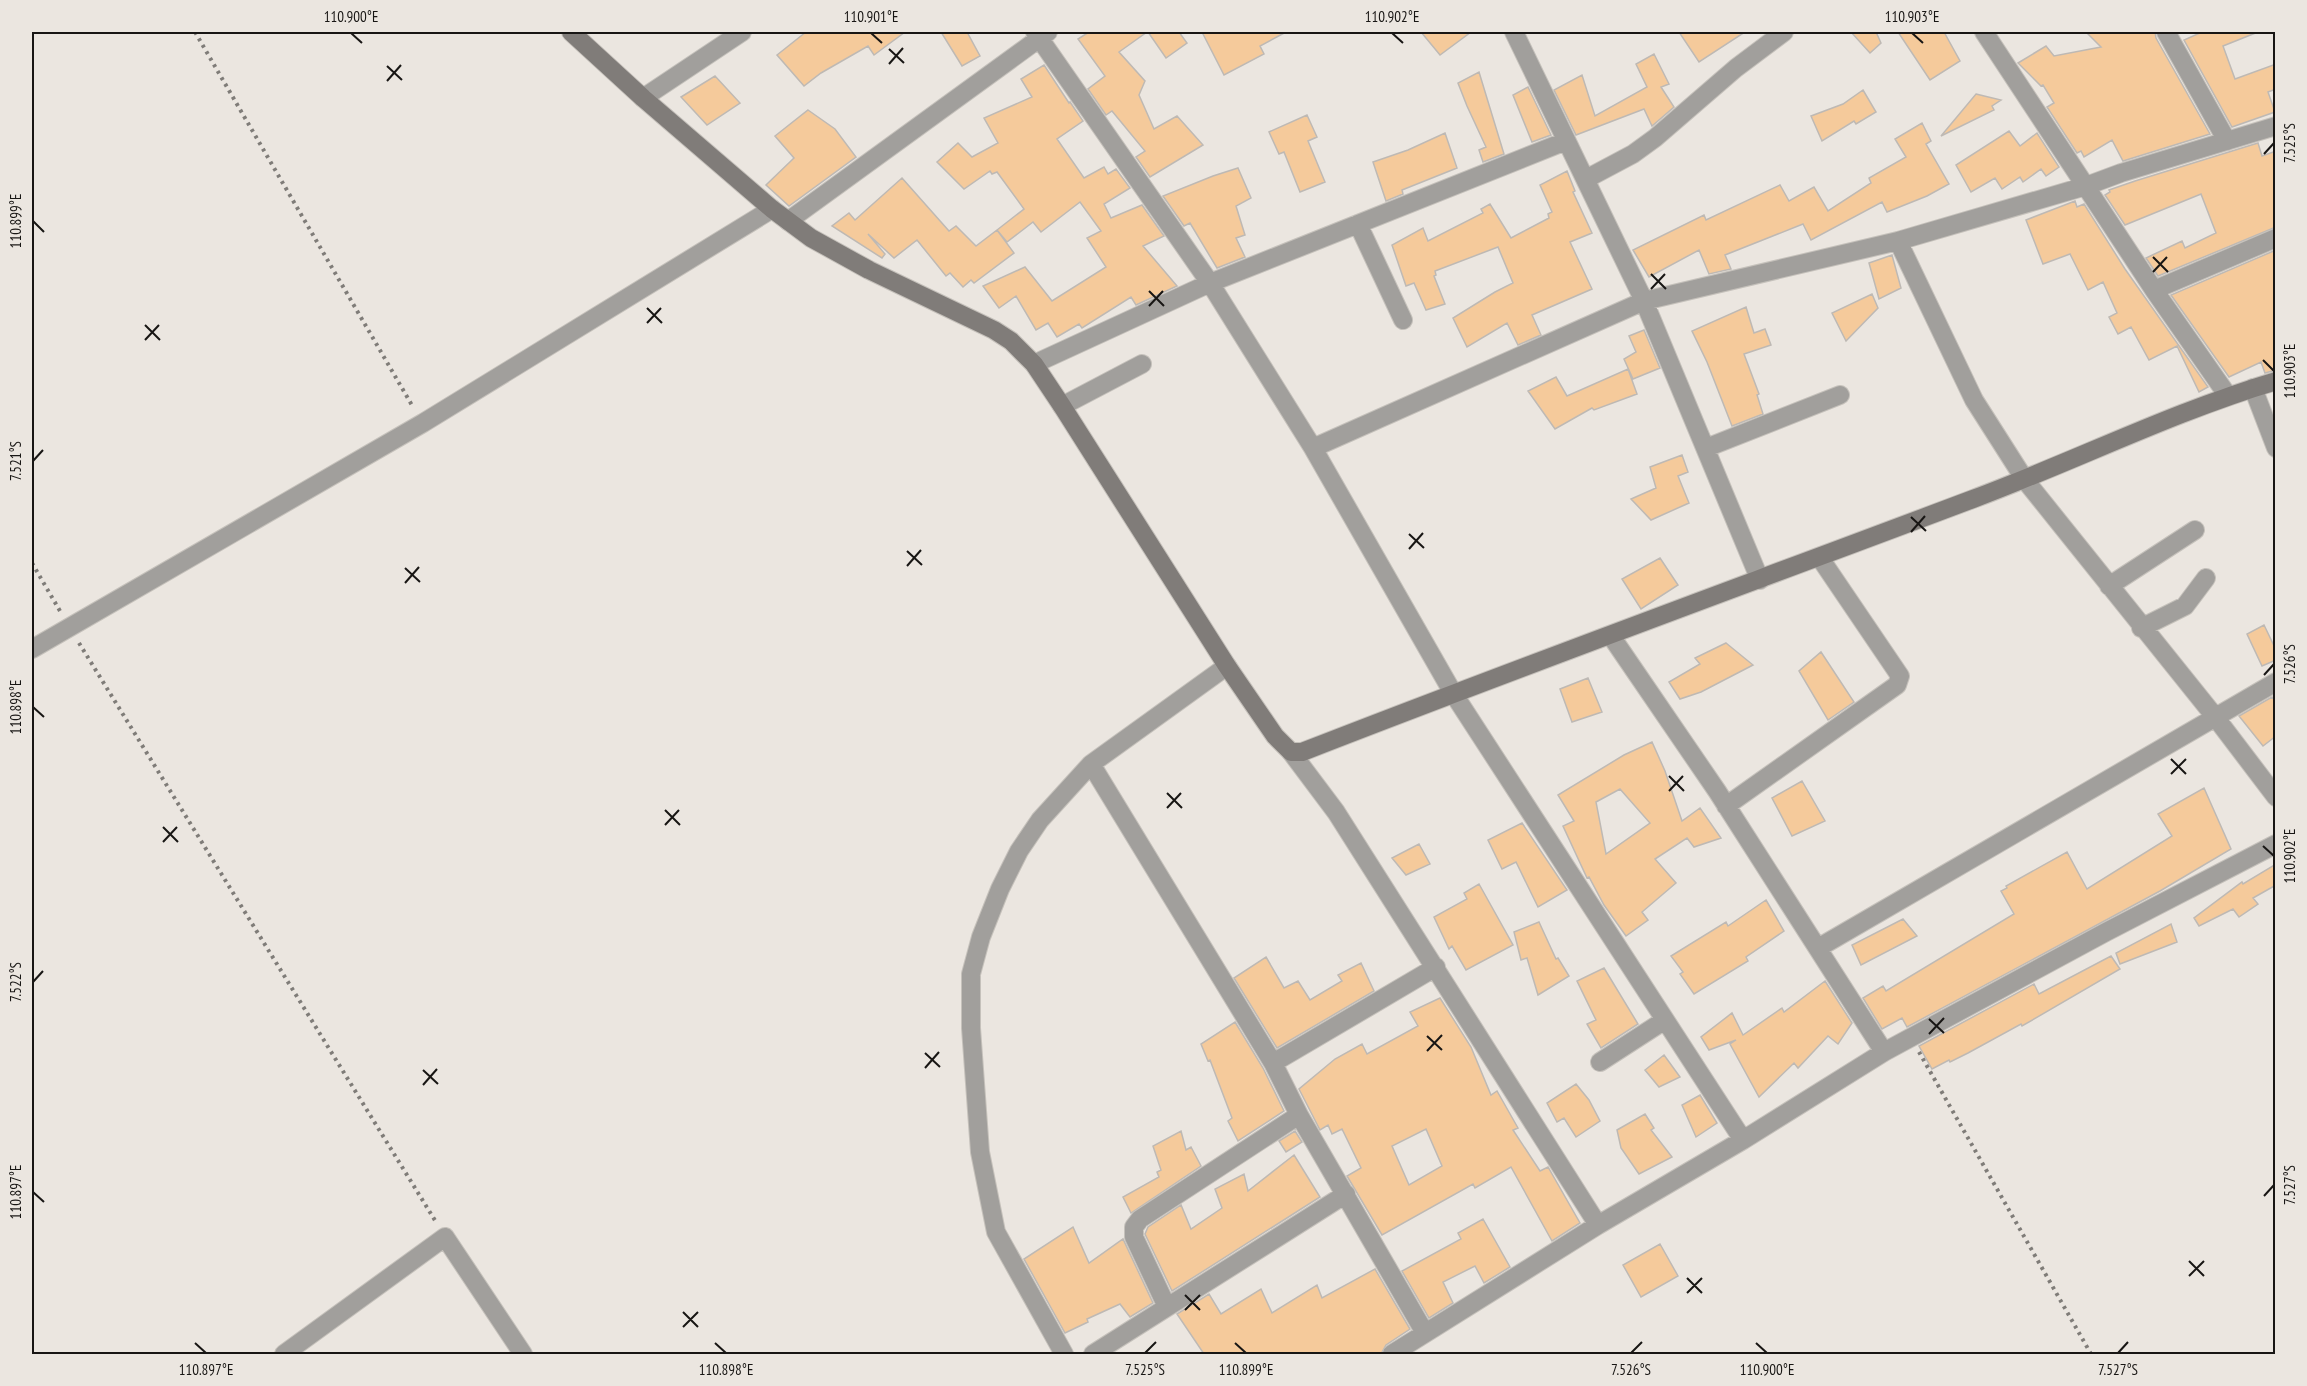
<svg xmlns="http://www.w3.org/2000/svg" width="2307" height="1386" font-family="'PT Sans Narrow',sans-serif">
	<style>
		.building { fill: #f5ca9b; stroke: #beb9b4; stroke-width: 1.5; fill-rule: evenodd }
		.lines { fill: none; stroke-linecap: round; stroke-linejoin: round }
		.street-casing { stroke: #c5c1bb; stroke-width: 20 }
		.secondary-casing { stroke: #c5c1bb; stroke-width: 20 }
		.path { stroke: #7f7c78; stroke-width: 4; stroke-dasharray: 3 4.5; stroke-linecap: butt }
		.street { stroke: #a19f9c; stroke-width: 18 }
		.secondary { stroke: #807c79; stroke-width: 18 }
		.ticks { fill: none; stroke: #181614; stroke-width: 2 }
		.neatline { fill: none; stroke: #181614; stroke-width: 2 }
		.ticks-label { font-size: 15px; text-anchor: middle; fill: #181614 }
	</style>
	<rect width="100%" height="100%" fill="#ebe6e0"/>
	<path class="building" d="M806,32H905L874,55L868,46L821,73L804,86L777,55Z
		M941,32H967L980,56L962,66Z
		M1089,32H1147L1119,52L1145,81L1139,95L1154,129L1177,116L1203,145L1150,177L1136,157L1145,151L1112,111L1106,115L1088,89L1105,76L1078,39Z
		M1148,32H1179L1187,43L1166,58Z
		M1202,32H1286L1260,46L1264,54L1224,75Z
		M1421,32H1471L1440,55Z
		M1679,32H1745L1699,62Z
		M1851,32H1876L1881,43L1870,53Z
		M1898,32H1944L1960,61L1930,80Z
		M2086,32H2155L2156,38L2210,134L2123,161L2112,140L2084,157L2081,151L2077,153L2047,107L2054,103L2043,85L2041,86L2018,63L2046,46L2054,56L2101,47Z
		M2202,32H2258L2223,46L2235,79L2276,64V89L2268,92L2275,112L2232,127L2184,40Z
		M1654,54L1669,84L1661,87L1674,107L1652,126L1644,109L1576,135L1554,90L1582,75L1595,116L1647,87L1636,64Z
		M1044,65L1069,103L1070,102L1083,121L1057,139L1084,178L1104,167L1108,174L1116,169L1130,188L1104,204L1111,218L1142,205L1164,236L1143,246L1177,286L1136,305L1131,297L1082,328L1079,324L1057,337L1048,323L1036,330L1016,296L999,308L983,286L1025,267L1052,301L1106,267L1087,238L1101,231L1080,202L1041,232L1033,222L1007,242L997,230L1024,209L997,172L992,174L990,171L964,189L937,162L958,143L972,157L998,143L984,118L1032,97L1021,79Z
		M1479,72L1504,154L1483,162L1479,150L1486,147L1467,106L1458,83Z
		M715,76L740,103L707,125L681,97Z
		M1528,87L1551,135L1532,142L1513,95Z
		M1863,90L1876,112L1856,124L1854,121L1822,141L1811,116L1843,104Z
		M1976,94L2001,100L1992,106L1994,110L1941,136Z
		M808,110L835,129L856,157L789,206L766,185L794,158L775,136Z
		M1307,115L1317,137L1308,141L1325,182L1300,192L1284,152L1279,154L1269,132Z
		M1922,123L1931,141L1926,144L1949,184L1927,196L1887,212L1882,202L1811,240L1803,224L1725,255L1731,269L1709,274L1699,250L1649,277L1633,250L1704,215L1706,220L1780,185L1789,201L1814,187L1828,211L1871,183L1869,178L1906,157L1895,139Z
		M2009,131L2020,146L2037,133L2059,167L2046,176L2041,169L2023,182L2020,177L2002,189L1995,178L1971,192L1956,165Z
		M1445,133L1457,168L1402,190L1403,194L1386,201L1373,162L1408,150Z
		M2258,143L2262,156L2276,151V227L2158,276L2146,258L2182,241L2185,248L2216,233L2201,194L2125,225L2105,195L2110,192L2109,190L2135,181Z
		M1238,168L1251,198L1236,206L1245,235L1236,238L1245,257L1217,268L1190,223L1184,226L1163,196L1213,176Z
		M1567,171L1575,191L1573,192L1592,233L1570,242L1592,289L1532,315L1541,335L1518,345L1507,323L1467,347L1453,318L1495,292L1513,283L1498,247L1435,271L1436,275L1434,276L1445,304L1426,310L1414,283L1406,286L1392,245L1423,228L1428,241L1483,213L1481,209L1490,204L1511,238L1549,218L1548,214L1552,212L1540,185Z
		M902,178L949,231L956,226L976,246L997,230L1014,253L974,283L971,280L963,287L950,273L946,276L917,240L894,258L868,234L885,254L882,258L832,226L849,213L855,220Z
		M2075,201L2077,207L2084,204L2125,269L2208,387L2199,392L2177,346L2149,360L2131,327L2118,334L2109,317L2117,313L2103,282L2088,290L2070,254L2043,264L2026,220Z
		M2276,250V370L2265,373L2261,362L2229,377L2171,295Z
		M1892,255L1901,288L1879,299L1869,263Z
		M1872,294L1878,308L1846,341L1832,313Z
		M1746,307L1754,333L1765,329L1771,345L1744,354L1759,394L1757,395L1763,414L1732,426L1707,362L1692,331Z
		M1644,330L1660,368L1633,379L1624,359L1636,352L1629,336Z
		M1628,369L1637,394L1594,410L1592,408L1555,429L1528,391L1556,377L1567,396Z
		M1682,455L1688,472L1678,476L1689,503L1651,520L1631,499L1656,488L1650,467Z
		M1660,558L1678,585L1641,609L1622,579Z
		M2264,625L2276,650V660L2262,666L2247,634Z
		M1726,643L1753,665L1701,692L1680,699L1669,682L1700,664L1695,658Z
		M1821,652L1854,702L1828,720L1799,671Z
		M1588,678L1602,712L1572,722L1560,689Z
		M2272,697L2276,702V736L2263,746L2239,716Z
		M1652,742L1665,771L1682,821L1700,808L1721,838L1694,847L1687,838L1655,859L1676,883L1642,912L1648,920L1626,936L1604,905L1589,877L1587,878L1563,826L1574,821L1558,795L1624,755ZM1620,789L1650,823L1606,854L1596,802Z
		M1802,781L1825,821L1792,836L1772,798Z
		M2204,788L2231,849L2160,891L1907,1027L1902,1018L1882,1029L1863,998L1883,986L1886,991L2014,914L2001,891L2007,888L2006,886L2067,852L2087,889L2172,836L2158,814Z
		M1522,823L1567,890L1538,907L1516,862L1502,869L1488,840Z
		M1419,844L1430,864L1406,875L1392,858Z
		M2276,864V885L2253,898L2258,904L2239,917L2233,909L2199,926L2194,918L2242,882L2243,884Z
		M1479,884L1513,945L1466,970L1452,946L1449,949L1434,917L1467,899L1464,893Z
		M1766,900L1784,931L1746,957L1748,961L1694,994L1680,974L1683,972L1671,956L1726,922L1728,926Z
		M1903,919L1917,936L1861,965L1852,945Z
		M1539,922L1556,959L1558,958L1569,976L1538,995L1527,958L1521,960L1514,932Z
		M2171,924L2177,942L2120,964L2116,953Z
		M2111,956L2120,969L2022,1026L2021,1024L1968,1053L1950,1062L1949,1060L1932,1069L1919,1046L2034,984L2039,994Z
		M1266,957L1284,988L1298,981L1310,1000L1342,981L1338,975L1361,963L1374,991L1277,1048L1234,978Z
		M1604,968L1638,1024L1601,1048L1587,1024L1596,1020L1577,981Z
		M1825,981L1852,1023L1838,1044L1828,1036L1798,1068L1794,1063L1759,1097L1730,1044L1736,1040L1709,1050L1701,1037L1732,1013L1743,1035L1782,1008L1784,1012Z
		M1440,998L1471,1047L1491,1095L1497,1091L1518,1128L1513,1130L1540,1171L1548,1167L1580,1223L1552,1241L1511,1167L1475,1188L1473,1184L1382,1235L1347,1176L1361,1168L1342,1129L1332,1134L1328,1125L1320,1130L1299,1089L1335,1059L1362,1044L1367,1054L1418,1026L1410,1012ZM1426,1129L1442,1166L1409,1185L1392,1146Z
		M1235,1022L1263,1068L1284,1111L1238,1141L1228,1121L1232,1118L1210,1060L1208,1061L1201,1044Z
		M1664,1055L1680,1077L1659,1087L1645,1070Z
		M1576,1084L1589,1100L1600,1121L1576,1137L1564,1118L1557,1122L1547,1103Z
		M1700,1095L1717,1123L1696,1137L1682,1105Z
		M1645,1114L1654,1128L1651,1130L1672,1157L1639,1174L1621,1148L1617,1130Z
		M1181,1131L1186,1150L1191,1147L1201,1166L1131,1213L1123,1197L1159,1177L1157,1172L1161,1170L1153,1146Z
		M1295,1131L1302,1142L1286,1152L1279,1141Z
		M1294,1155L1320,1197L1172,1291L1145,1234L1148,1227L1181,1205L1191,1229L1222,1208L1215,1189L1244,1174L1248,1191Z
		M1483,1219L1510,1267L1484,1283L1475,1266L1443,1282L1453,1303L1429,1318L1402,1271L1461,1239L1458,1233Z
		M1073,1227L1089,1263L1123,1239L1153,1303L1130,1317L1120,1304L1087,1319L1088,1322L1065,1333L1024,1259Z
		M1660,1244L1678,1276L1641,1297L1623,1265Z
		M1375,1269L1410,1329L1386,1345L1381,1354H1204L1177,1314L1209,1294L1221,1314L1261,1289L1272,1313L1317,1285L1322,1298Z"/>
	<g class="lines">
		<g class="street-casing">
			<path id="street" d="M1035,32L1210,283L1313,448L1453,693L1743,1140
				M1514,32L1644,301L1760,580
				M1984,32L2154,290L2228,396
				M2166,32L2227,141
				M643,98L742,32
				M1586,179L1633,154L1655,138L1736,68L1784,32
				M788,221L1048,32
				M1358,224L1403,320
				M1898,241L1974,400L2025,480L2216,718L2276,797
				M2154,290L2276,238
				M1034,364L1210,283L1566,141
				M2253,388L2276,448
				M1062,406L1142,364
				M1313,448L1644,301L1898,241L2086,186L2121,173L2276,126
				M1706,448L1840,395
				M2109,586L2195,530
				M2141,628L2185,606L2206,578
				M1611,636L1717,791L1884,1052
				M32,649L423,423L772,209
				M1291,752L1336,812L1598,1225
				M1091,764L1273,1063L1299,1115L1425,1333
				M1726,806L1897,685L1900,676L1820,558
				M1818,948L2276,682
				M1600,1062L1665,1020
				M1273,1063L1436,967
				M1167,1307L1134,1237V1227L1140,1219L1299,1115
				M284,1354L445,1237L523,1354
				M1064,1354L996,1232L980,1152L971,1028V974L981,937L1000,889L1019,851L1040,820L1091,764L1227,666
				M1093,1354L1346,1194
				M1392,1354L1598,1225L1743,1140L1884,1052L2106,932L2276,844"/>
		</g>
		<g class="secondary-casing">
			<path id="secondary" d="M571,32L643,98L772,209L811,238L869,270L994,330L1011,341L1034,364L1062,406L1227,666L1275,736L1291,752H1302C1525,665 1750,583 1973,499C2075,461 2172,412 2276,381"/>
		</g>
		<path class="path" d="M195,32L413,407
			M32,563L60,611
			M79,643L436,1222
			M1919,1052L2091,1354"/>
		<use href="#street" class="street"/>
		<use href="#secondary" class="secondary"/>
	</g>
	<path class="ticks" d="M351,33L362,43M871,33L882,43M1392,33L1403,43M1912,33L1923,43M889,49L904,63M889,64L903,48M387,66L402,80M387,81L401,65M2264,154L2274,143M33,221L44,232M2153,257L2168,272M2153,272L2167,257M1651,274L1666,289M1651,289L1665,274M1149,291L1164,306M1149,306L1163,291M647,308L662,323M647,323L661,308M145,325L160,340M145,340L159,325M2263,360L2274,371M33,461L43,450M1911,517L1926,531M1911,532L1925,516M1409,534L1424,548M1409,549L1423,533M907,551L922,565M907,566L921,550M405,568L420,582M405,583L419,567M2264,675L2274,664M33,707L44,717M2171,759L2186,774M2171,774L2186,759M1669,776L1684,791M1669,791L1683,776M1167,793L1182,808M1167,808L1181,793M665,810L680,825M665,825L679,810M163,827L178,842M163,842L177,827M2263,846L2274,856M33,982L43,971M1929,1019L1944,1033M1929,1034L1944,1018M1427,1036L1442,1050M1427,1051L1442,1035M925,1053L940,1067M925,1068L939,1052M423,1070L438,1084M423,1085L437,1069M33,1192L44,1202M2264,1196L2274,1185M2189,1261L2204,1276M2189,1276L2204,1261M1687,1278L1702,1293M1687,1293L1702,1278M1185,1295L1200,1310M1185,1310L1200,1295M683,1312L698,1327M683,1327L698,1312M195,1343L206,1353M715,1343L726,1353M1235,1343L1246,1353M1756,1343L1767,1353M1145,1353L1156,1342M1631,1353L1642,1342M2118,1353L2128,1342"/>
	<rect width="2307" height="1386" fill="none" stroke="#ebe6e0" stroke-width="66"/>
	<rect x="33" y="33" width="2241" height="1320" class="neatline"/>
	<g class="ticks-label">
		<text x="351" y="22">110.900°E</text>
		<text x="871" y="22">110.901°E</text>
		<text x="1392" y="22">110.902°E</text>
		<text x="1912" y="22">110.903°E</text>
		<text transform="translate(2290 143) rotate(-90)" y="5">7.525°S</text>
		<text transform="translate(16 221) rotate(-90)" y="5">110.899°E</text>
		<text transform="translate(2290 371) rotate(-90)" y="5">110.903°E</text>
		<text transform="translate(16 461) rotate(-90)" y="5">7.521°S</text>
		<text transform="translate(2290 664) rotate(-90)" y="5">7.526°S</text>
		<text transform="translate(16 707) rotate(-90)" y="5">110.898°E</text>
		<text transform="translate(2290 856) rotate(-90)" y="5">110.902°E</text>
		<text transform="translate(16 982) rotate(-90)" y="5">7.522°S</text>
		<text transform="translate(2290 1185) rotate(-90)" y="5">7.527°S</text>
		<text transform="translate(16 1192) rotate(-90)" y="5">110.897°E</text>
		<text x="206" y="1375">110.897°E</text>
		<text x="726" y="1375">110.898°E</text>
		<text x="1145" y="1375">7.525°S</text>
		<text x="1246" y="1375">110.899°E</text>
		<text x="1631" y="1375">7.526°S</text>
		<text x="1767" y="1375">110.900°E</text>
		<text x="2118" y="1375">7.527°S</text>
	</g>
</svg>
